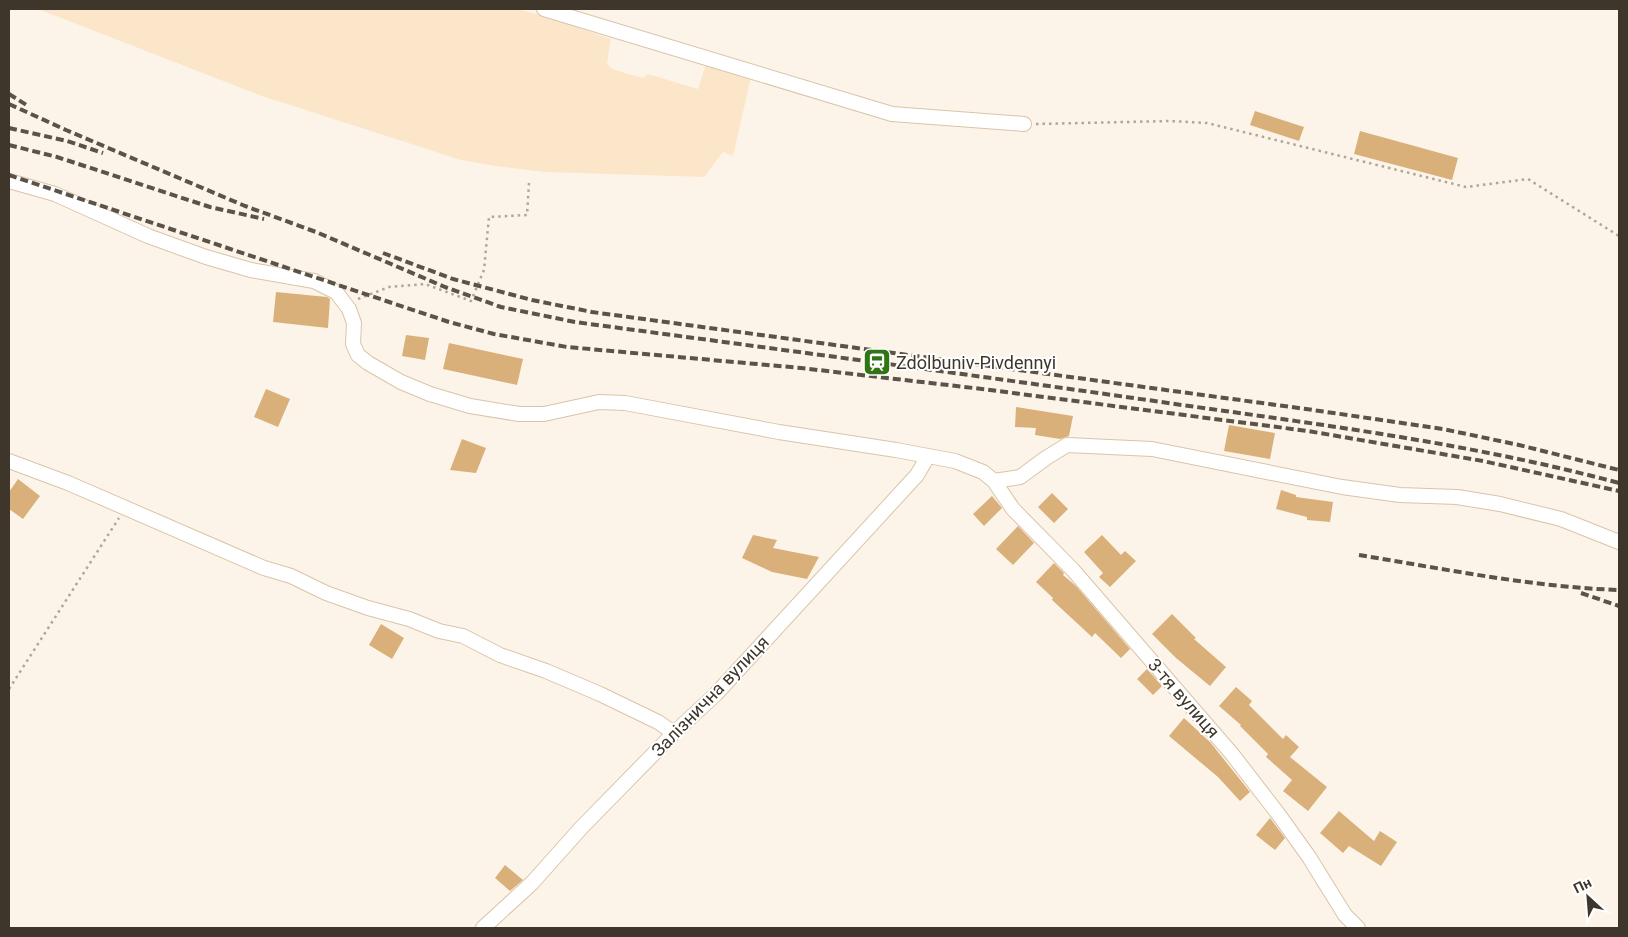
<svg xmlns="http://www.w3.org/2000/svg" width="1628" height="937" font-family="Roboto,sans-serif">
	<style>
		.built { fill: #fce6ca }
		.building { fill: #d9b07a }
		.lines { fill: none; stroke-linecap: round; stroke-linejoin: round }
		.street-casing { stroke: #dac4a8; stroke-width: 16 }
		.path { stroke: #afa69b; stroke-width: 2.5; stroke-dasharray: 2.5 4; stroke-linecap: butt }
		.street { stroke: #fff; stroke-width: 14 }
		.rail { stroke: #5c5348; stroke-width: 4; stroke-dasharray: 8 4; stroke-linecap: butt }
		.labels { text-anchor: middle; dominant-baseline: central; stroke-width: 4; stroke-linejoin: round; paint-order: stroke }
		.poi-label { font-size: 18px; fill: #3f362b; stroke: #fff; text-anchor: start }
		.street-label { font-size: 18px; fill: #3f362b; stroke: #fff }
	</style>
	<rect width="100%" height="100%" fill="#fdf4e9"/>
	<path class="built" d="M38,9H516L541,15L611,39L607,63L612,69L642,78L648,74L698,89L706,64L751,77L733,156L723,152L704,177L544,172L495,166L461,160L262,96Z"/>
	<path class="building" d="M1255,111L1304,127L1299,141L1250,125Z
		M1360,131L1458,158L1452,180L1354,154Z
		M276,292L327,297L330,299L328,328L273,322Z
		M406,335L429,338L425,360L402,356Z
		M449,343L523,359L517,385L443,369Z
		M266,389L290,399L278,427L254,417Z
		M1016,407L1073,416L1069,436L1060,439L1035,435L1036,428L1015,427Z
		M1229,425L1275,433L1270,459L1224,451Z
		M462,439L486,448L476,473L450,470Z
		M18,479L40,496L23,519L9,509V492Z
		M1281,490L1296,495V497L1333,502L1330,522L1307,520V517L1276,509Z
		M1052,493L1068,509L1054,523L1038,507Z
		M992,496L1002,508L984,526L973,514Z
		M1018,526L1034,543L1013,565L996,549Z
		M753,535L777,540L773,548L819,557L807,579L772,572L742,558Z
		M1102,535L1121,555L1125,551L1136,561L1110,587L1099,577L1103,573L1084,552Z
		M1054,563L1064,573L1063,575L1076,586L1130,649L1121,658L1095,633L1092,637L1052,600L1053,598L1036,582Z
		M1172,614L1196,638L1194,639L1226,667L1210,686L1176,658L1152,634Z
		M381,624L404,638L392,659L369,645Z
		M1147,669L1162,686L1153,695L1137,679Z
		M1236,687L1252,701L1249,705L1283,739L1286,735L1299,747L1290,757L1327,787L1308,811L1283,791L1292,780L1266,757L1268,754L1240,726L1241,725L1219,706Z
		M1184,718L1210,742L1250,792L1240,801L1218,777L1169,736Z
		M1339,811L1374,841L1380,831L1397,842L1381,866L1349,846L1343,853L1320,833Z
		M1270,818L1285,838L1275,850L1256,835Z
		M505,865L523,880L510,891L495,878Z"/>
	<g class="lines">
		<g class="street-casing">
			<path id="street" d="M544,9L892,114L1024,124
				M9,181L55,194L148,236L206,257L251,270L314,281L336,292L349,309L354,323L353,344L358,355L368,363L401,382L430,394L470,406L519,414H544L599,402L625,403L779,432L896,450L955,461L983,472L994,481L1020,477L1046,458L1067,445L1152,449L1342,487L1400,495L1457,497L1500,504L1561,519L1619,542
				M9,461L68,483L264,568L291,576L326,593L368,608L409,619L439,631L463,636L500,655L546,671L600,694L658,722L674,733
				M994,481L1013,509L1073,570L1232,754L1279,815L1309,857L1345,915L1358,928
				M483,928L532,883L581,828L674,733L716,694L917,475L928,456"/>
		</g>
		<path class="path" d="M1036,124L1170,121L1207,123L1466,187L1528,179L1619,236
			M358,299L389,287L425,284L471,301L484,270L489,217L527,215L529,183
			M9,689L119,518"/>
		<use href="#street" class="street"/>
		<path class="rail" d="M9,94L28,106
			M9,104L66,130L245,206L316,232L445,287L501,307L575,322C775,349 975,375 1175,404C1324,425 1474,444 1619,483
			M9,128L67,141L103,153
			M9,145L57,157L210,207L264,219
			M9,175L449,322L494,334L567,347L801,368L982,389L1308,431L1483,461L1619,491
			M383,253L453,279L532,300L592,312L1306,409L1443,429L1519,445L1619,470
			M1359,555C1445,569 1532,587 1619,590
			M1581,593L1619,606"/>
	</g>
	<defs>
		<g id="station-square" transform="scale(1.4375)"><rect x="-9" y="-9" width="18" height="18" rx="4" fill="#307515" stroke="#fff"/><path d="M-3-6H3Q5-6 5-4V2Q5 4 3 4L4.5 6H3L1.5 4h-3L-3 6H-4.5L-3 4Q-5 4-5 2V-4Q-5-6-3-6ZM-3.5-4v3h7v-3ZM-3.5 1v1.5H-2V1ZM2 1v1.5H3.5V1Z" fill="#fff"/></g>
	</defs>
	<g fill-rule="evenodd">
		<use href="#station-square" x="877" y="362"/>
	</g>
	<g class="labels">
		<g class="poi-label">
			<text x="896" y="362">Zdolbuniv-Pivdennyi</text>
		</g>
		<g class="street-label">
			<text transform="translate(710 696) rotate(-46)">Залізнична вулиця</text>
			<text transform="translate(1184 698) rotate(49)">3-тя вулиця</text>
		</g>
	</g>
	<rect width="1628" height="937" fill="none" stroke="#3f362b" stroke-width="20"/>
	<g transform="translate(1588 897) rotate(334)" stroke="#ffffff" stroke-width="4" paint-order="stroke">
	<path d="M0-4L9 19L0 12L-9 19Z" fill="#3f362b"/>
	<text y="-8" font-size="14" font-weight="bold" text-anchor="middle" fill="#3f362b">Пн</text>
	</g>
</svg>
